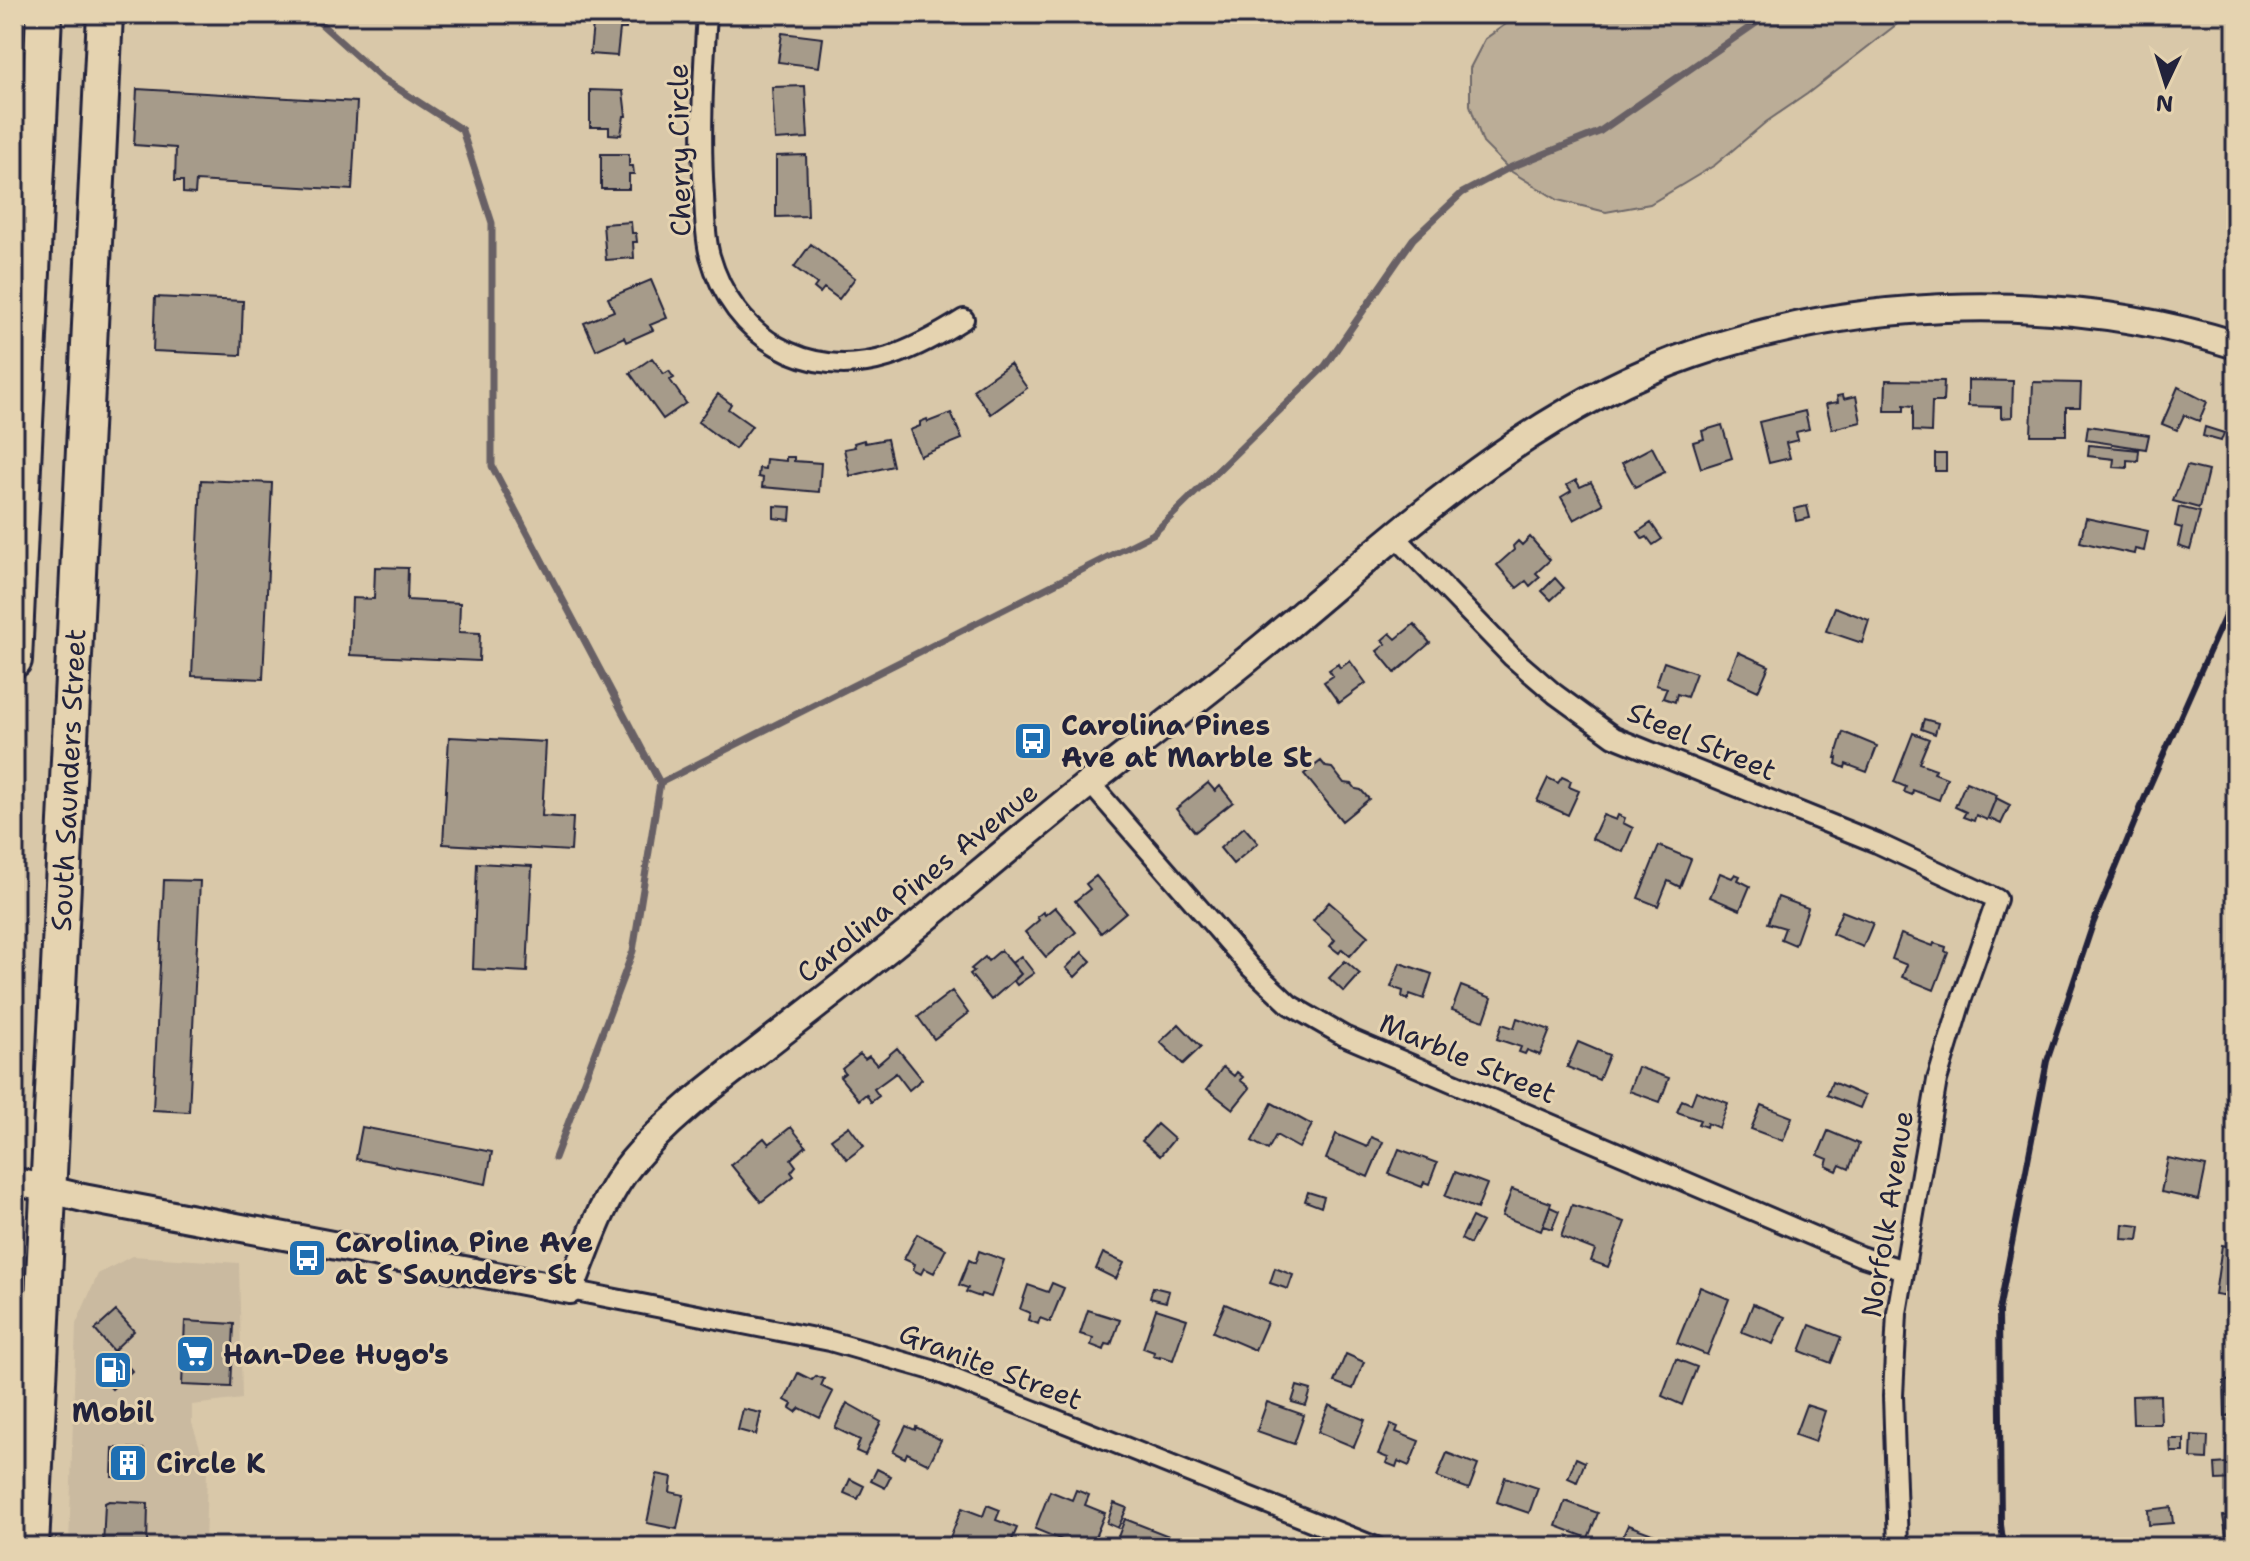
<svg xmlns="http://www.w3.org/2000/svg" width="2250" height="1561" font-family="'Shantell Sans',sans-serif">
	<style>
		.built { fill: #cabaa0 }
		.green { fill: #bbad97; stroke: #6e6869; stroke-width: 2 }
		.lines { fill: none; stroke-linecap: round; stroke-linejoin: round }
		.stream { stroke: #676165; stroke-width: 7 }
		.building { fill: #a69b8a; stroke: #22223b; stroke-width: 2 }
		.street-casing { stroke: #22223b; stroke-width: 24 }
		.secondary-casing { stroke: #22223b; stroke-width: 32 }
		.highway-casing { stroke: #22223b; stroke-width: 40 }
		.street { stroke: #e5d3b0; stroke-width: 18 }
		.secondary { stroke: #e5d3b0; stroke-width: 26 }
		.highway { stroke: #e5d3b0; stroke-width: 34 }
		.rail { stroke: #22223b; stroke-width: 6 }
		.labels { text-anchor: middle; dominant-baseline: central; stroke-width: 6; stroke-linejoin: round; paint-order: stroke }
		.street-label { font-size: 28px; fill: #22223b; stroke: #e5d3b0 }
		.poi-label { font-size: 28px; font-weight: bold; fill: #22223b; stroke: #e5d3b0; text-anchor: start }
	</style>
	<rect width="100%" height="100%" fill="#d9c8a9"/>
	<filter id="ink" filterUnits="userSpaceOnUse"><feTurbulence type="fractalNoise" baseFrequency=".0125" numOctaves="2"/><feDisplacementMap in="SourceGraphic" scale="16" xChannelSelector="R" yChannelSelector="G"/><feConvolveMatrix kernelMatrix="1 2 1 2 8 2 1 2 1" color-interpolation-filters="sRGB"/></filter>
	<g filter="url(#ink)">
		<path class="built" d="M132,1256L239,1263L242,1399L192,1405V1423L207,1469L205,1547H69L76,1324L98,1274Z"/>
		<path class="green" d="M1534,14H1910L1807,94L1766,122L1715,165L1650,204L1606,212L1558,200L1512,172L1483,143L1470,105V68L1485,39L1506,24Z"/>
		<g class="lines">
			<path class="stream" d="M310,14L380,77L462,130L492,223V466L660,783L633,951L555,1158
				M660,783L1153,534L1325,366L1413,239L1462,193L1509,168L1599,132L1769,14"/>
		</g>
		<path class="building" d="M594,14H621V19H626V29H620L617,56L590,54Z
			M782,33L823,38L819,67L778,62Z
			M805,86L808,138L775,140L772,87Z
			M137,89L357,102L352,190L196,181L195,194L183,193V181H175L176,148L134,145Z
			M590,90L623,91L626,116H624L621,135L609,134V127H590Z
			M601,154H629V166H633L634,174H629V189H601Z
			M806,155L808,216L776,217V156Z
			M631,222L632,233H636L637,242H633L634,258L606,260L603,224Z
			M811,244L855,278L839,299L824,288L820,293L814,288L817,284L794,267Z
			M651,280L667,318L650,325L653,330L626,342L624,337L596,350L584,323L614,311L608,298Z
			M155,297L243,301L241,355L153,351Z
			M652,358L664,374L669,371L674,378L670,380L686,403L663,419L630,373Z
			M1010,364L1027,388L991,414L973,390Z
			M1886,380L1944,381L1943,402H1932L1931,432L1913,431V406L1904,405V411H1885Z
			M1968,380L2013,381L2012,417L2001,418V407L1968,406Z
			M2033,382L2081,383L2080,407H2066V435H2031Z
			M2178,387L2207,402L2199,421L2184,415L2177,430L2162,424Z
			M718,394L731,404L728,409L752,426L735,449L698,422Z
			M1843,395L1844,399L1856,396L1861,422L1832,429L1826,404L1838,402L1837,396Z
			M1805,411L1809,429L1796,432L1798,440L1786,443L1790,458L1769,463L1759,422Z
			M951,413L962,439L920,456L910,430L920,426V422L927,419L928,422Z
			M1722,425L1732,458L1701,468L1693,442L1704,439L1702,431Z
			M2088,426L2149,435L2146,449L2086,440Z
			M2205,427L2224,433L2221,441L2203,436Z
			M887,439L893,466L850,476L844,449L855,447L854,443L864,440L865,443Z
			M2089,445L2139,450L2138,461L2127,460V468L2113,467L2114,459L2088,456Z
			M1652,447L1665,472L1635,487L1622,463Z
			M1935,454H1946V471H1935Z
			M786,457H794V461L821,463L819,492L762,487L763,478L758,477L759,468L765,469L766,459L786,461Z
			M2187,466L2208,471L2199,508L2173,501Z
			M201,480L272,483L263,679L192,676Z
			M1576,480L1580,487L1591,482L1603,504L1574,520L1561,497L1571,491L1567,485Z
			M774,506L791,507L790,520L774,518Z
			M1807,506L1810,518L1796,521L1794,509Z
			M2179,507L2200,512L2190,550L2178,546L2182,528L2175,526Z
			M2086,518L2148,531L2144,551L2135,549L2134,554L2080,542Z
			M1651,523L1662,539L1653,545L1647,537L1643,539L1638,532Z
			M1530,537L1550,560L1536,573L1540,577L1530,586L1526,581L1517,588L1497,565L1514,550L1513,546L1518,541L1522,545Z
			M375,567L408,568L407,600L460,603L459,632L480,633L479,661L350,655L352,598L374,599Z
			M1555,578L1564,588L1551,600L1542,591Z
			M1835,607L1869,620L1862,643L1826,631Z
			M1414,624L1430,643L1395,673L1377,651L1386,644L1382,640L1390,633L1396,639Z
			M1738,652L1769,666L1758,691L1728,677Z
			M1350,661L1366,683L1339,703L1324,682L1333,676L1329,670L1338,664L1340,668Z
			M1664,662L1696,673L1687,697L1677,694L1675,702L1663,698L1667,688L1656,685Z
			M1924,719L1938,723L1935,734L1921,729Z
			M1843,732L1877,746L1867,772L1846,764L1845,768L1836,764L1837,758H1835Z
			M1913,733L1929,739L1919,763L1936,769L1934,773L1947,778L1939,800L1913,790L1912,795L1904,792L1906,787L1894,782Z
			M449,737L546,742L542,816L573,818L571,851L443,844Z
			M1321,761L1326,767L1332,768L1344,783L1352,784L1356,789L1361,790L1369,799L1342,821L1304,774Z
			M1562,777L1571,781L1569,787L1579,791L1568,815L1537,801L1548,778L1558,783Z
			M1966,782L1997,795L1987,820L1976,815L1974,821L1963,817L1966,812L1955,807Z
			M1208,783L1215,791L1220,786L1233,802L1195,832L1176,809Z
			M1996,798L2010,805L2001,824L1988,818Z
			M1603,815L1616,820L1618,815L1625,818L1623,823L1633,828L1623,852L1592,839Z
			M1244,827L1258,843L1233,864L1220,848Z
			M1659,846L1691,859L1680,887L1668,881L1658,906L1638,898Z
			M477,863L532,866L527,972L473,969Z
			M1720,873L1732,878L1735,874L1740,876L1738,880L1750,886L1740,910L1710,897Z
			M1096,876L1126,912L1101,933L1075,901L1090,889L1086,884Z
			M164,880L200,881L189,1112L153,1110Z
			M1778,897L1808,908L1795,945L1781,939L1785,928L1768,923Z
			M1329,902L1368,936L1350,956L1342,949L1339,953L1330,946L1335,940L1313,921Z
			M1055,907L1076,932L1046,957L1025,932L1039,920L1037,917L1043,912L1045,915Z
			M1842,911L1873,923L1863,947L1832,934Z
			M1901,934L1933,946L1934,943L1946,947L1945,951L1948,953L1934,990L1902,977L1907,965L1892,959Z
			M1001,950L1021,974L991,1000L970,974L974,971L971,969L985,957L988,961Z
			M1082,952L1091,961L1075,977L1066,968Z
			M1021,956L1034,973L1017,985L1014,981L1021,974L1012,963Z
			M1345,961L1360,974L1344,992L1329,978Z
			M1400,963L1432,974L1424,999L1410,994L1408,1000L1402,997L1403,991L1391,987Z
			M1461,986L1492,998L1484,1021L1452,1010Z
			M952,991L968,1013L934,1039L918,1017Z
			M1517,1018L1550,1030L1540,1055L1527,1050L1525,1054L1519,1052L1521,1047L1497,1039L1502,1024L1514,1028Z
			M1179,1024L1201,1047L1183,1064L1160,1042Z
			M1578,1042L1609,1055L1599,1080L1567,1067Z
			M897,1048L922,1079L909,1090L896,1073L874,1089L879,1096L871,1102L866,1094L859,1100L840,1077L845,1073L842,1069L860,1054L865,1059L869,1056L877,1065Z
			M1223,1067L1234,1076L1237,1072L1243,1077L1240,1080L1250,1088L1233,1109L1207,1089Z
			M1638,1067L1669,1078L1660,1102L1629,1091Z
			M1832,1082L1865,1096L1860,1108L1827,1095Z
			M1696,1091L1728,1103L1719,1128L1707,1123L1706,1127L1698,1124L1700,1120L1677,1112L1682,1100L1691,1104Z
			M1272,1103L1312,1125L1299,1148L1276,1135L1268,1150L1252,1141Z
			M1761,1105L1792,1117L1783,1141L1751,1129Z
			M1157,1124L1174,1139L1160,1156L1142,1141Z
			M849,1126L864,1146L847,1159L831,1139Z
			M362,1127L492,1152L486,1184L356,1159Z
			M791,1127L806,1146L791,1159L796,1166L791,1172L794,1176L761,1202L731,1165L764,1138L769,1144Z
			M1828,1131L1859,1144L1849,1169L1840,1165L1837,1171L1826,1166L1828,1159L1818,1155Z
			M1336,1134L1367,1147L1371,1137L1383,1142L1368,1177L1326,1159Z
			M1399,1149L1437,1163L1429,1184L1424,1182L1422,1187L1389,1174Z
			M2168,1158L2206,1166L2199,1200L2161,1192Z
			M1455,1172L1487,1184L1477,1209L1445,1196Z
			M1512,1189L1551,1203L1541,1231L1502,1216Z
			M1308,1192L1324,1197L1321,1207L1305,1201Z
			M1572,1205L1625,1222L1608,1267L1591,1261L1595,1250L1561,1237Z
			M1550,1207L1559,1211L1552,1229L1543,1226Z
			M1472,1217L1482,1222L1470,1244L1461,1239Z
			M2123,1224L2140,1226L2138,1240L2122,1239Z
			M917,1234L946,1249L934,1273L924,1268L921,1274L913,1270L915,1264L904,1259Z
			M2222,1245L2236,1247V1298L2215,1295Z
			M979,1251L1004,1260L991,1297L981,1294L980,1297L966,1292L968,1288L959,1285L969,1260L975,1263Z
			M1103,1253L1124,1263L1116,1279L1096,1269Z
			M1275,1268L1293,1275L1288,1289L1270,1283Z
			M1052,1283L1064,1288L1050,1322L1040,1318L1038,1324L1028,1320L1030,1313L1020,1309L1028,1285L1048,1292Z
			M1153,1287L1169,1291L1166,1302L1150,1298Z
			M1700,1287L1729,1299L1707,1355L1677,1343Z
			M1225,1304L1267,1322L1255,1350L1213,1332Z
			M1753,1304L1785,1317L1773,1344L1742,1332Z
			M1156,1309L1187,1319L1173,1360L1160,1356V1358L1153,1356L1154,1352L1143,1348Z
			M1088,1310L1120,1320L1111,1345L1106,1344L1104,1350L1091,1345L1093,1338L1080,1334Z
			M116,1311L134,1331L113,1351L95,1330Z
			M185,1321L234,1324L231,1387L182,1385Z
			M1810,1325L1841,1337L1831,1363L1800,1351Z
			M115,1351L132,1371L112,1389L94,1370Z
			M1346,1354L1364,1362L1353,1389L1334,1382Z
			M1676,1359L1697,1367L1682,1405L1662,1396Z
			M798,1373L812,1380L816,1376L824,1379L821,1386L833,1392L820,1418L800,1408L796,1412L790,1408L792,1404L785,1400Z
			M2236,1380V1415L2225,1416L2224,1381Z
			M1297,1386L1311,1390L1306,1406L1292,1402Z
			M2160,1395L2161,1424H2133L2132,1396Z
			M1267,1402L1304,1415L1294,1444L1257,1431Z
			M847,1403L881,1422L865,1455L856,1451L860,1440L835,1428Z
			M1329,1405L1365,1420L1354,1447L1318,1432Z
			M1806,1405L1825,1411L1815,1442L1795,1435Z
			M743,1409L761,1413L756,1435L738,1430Z
			M1391,1424L1398,1427L1396,1432L1419,1441L1409,1466L1398,1461L1396,1467L1386,1463L1388,1458L1378,1454Z
			M906,1426L915,1430L916,1427L941,1440L929,1464L907,1453L905,1458L893,1452Z
			M2192,1435L2208,1436L2207,1459L2191,1458Z
			M2170,1439H2184V1452H2171Z
			M2227,1446H2236V1479L2216,1480L2215,1464L2228,1463Z
			M113,1448L144,1449L143,1477H112Z
			M1447,1453L1478,1465L1469,1489L1437,1477Z
			M1576,1458L1585,1462L1577,1482L1568,1478Z
			M877,1469L891,1476L885,1488L871,1481Z
			M657,1474L672,1477L670,1492L684,1495L677,1529L647,1523Z
			M1505,1477L1538,1488L1529,1513L1497,1502Z
			M850,1479L864,1486L858,1499L844,1493Z
			M1076,1490L1089,1495L1085,1505L1105,1513L1091,1547H1079L1035,1529L1050,1491L1072,1500Z
			M109,1501L148,1503L147,1547H103L105,1503Z
			M1565,1501L1598,1513L1588,1538L1556,1526Z
			M1114,1503L1127,1508L1118,1528L1107,1523Z
			M987,1505L1000,1510L996,1520L1017,1528L1009,1547L947,1545L962,1508L983,1516Z
			M2171,1507L2173,1523L2149,1525L2148,1510Z
			M2236,1514V1547H2228L2223,1516Z
			M1125,1519L1174,1538L1170,1547H1114Z
			M1628,1525L1658,1536L1654,1547H1618Z"/>
		<g class="lines">
			<g class="street-casing">
				<path id="street" d="M707,14C703,75 700,135 704,196C705,215 705,238 710,256C733,337 807,382 888,357C916,348 940,334 964,319
					M1395,536L1512,657L1555,694L1614,737L1877,843L1997,899L1962,998L1937,1080L1897,1313L1893,1396L1898,1547
					M1090,783L1251,968L1290,1005L1344,1036L1860,1256L1904,1270
					M570,1290L830,1341L932,1370L1376,1547"/>
			</g>
			<g class="secondary-casing">
				<path id="secondary" d="M14,1181L83,1198L570,1290C587,1248 602,1198 632,1162C667,1120 711,1087 754,1054C808,1012 862,971 915,927C972,880 1029,831 1088,784C1147,738 1207,693 1265,645C1398,535 1526,411 1693,354C1864,296 2063,291 2236,345"/>
			</g>
			<g class="highway-casing">
				<g id="highway">
					<path d="M14,660L44,14"/>
					<path id="s1" d="M31,1547L105,14"/>
				</g>
			</g>
			<use href="#street" class="street"/>
			<use href="#secondary" class="secondary"/>
			<use href="#highway" class="highway"/>
			<path class="rail" d="M2004,1547L2001,1525L1999,1311L2047,1061L2093,924L2147,792L2236,591"/>
		</g>
	</g>
	<defs>
		<g id="bus-square" transform="scale(2)"><rect x="-9" y="-9" width="18" height="18" rx="4" fill="#1f6fb2" stroke="#e5d3b0"/><path d="M-5-6H5V4H4V6H2V4H-2V6H-4V4H-5ZM-3.5-4V0h7V-4ZM-3.5 1.2v1.5H-2V1.2ZM2 1.2v1.5H3.5V1.2Z" fill="#fff"/></g>
		<g id="supermarket-square" transform="scale(2)"><rect x="-9" y="-9" width="18" height="18" rx="4" fill="#1f6fb2" stroke="#e5d3b0"/><path d="M-6-5.5h2.5l.6 2H6L4.5 2H-2.5L-4.4-4H-6ZM-1.5 3.2a1.3 1.3 0 1 0 .1 0ZM3 3.2a1.3 1.3 0 1 0 .1 0Z" fill="#fff"/></g>
		<g id="fuel-square" transform="scale(2)"><rect x="-9" y="-9" width="18" height="18" rx="4" fill="#1f6fb2" stroke="#e5d3b0"/><path d="M-5.5-6h7V0h2V4h1.3V-2.5L3-4.5l.8-.8L6-3V5H2.5V1h-1V6h-7ZM-4.2-4.7v3.2H.2V-4.7Z" fill="#fff"/></g>
		<g id="building-square" transform="scale(2)"><rect x="-9" y="-9" width="18" height="18" rx="4" fill="#1f6fb2" stroke="#e5d3b0"/><path d="M-4-6H4V6H1V3H-1V6H-4ZM-2.5-4.3h1.7v1.8h-1.7ZM.8-4.3h1.7v1.8H.8ZM-2.5-1h1.7V.8h-1.7ZM.8-1h1.7V.8H.8Z" fill="#fff"/></g>
	</defs>
	<g fill-rule="evenodd">
		<use href="#bus-square" x="1033" y="741"/>
		<use href="#bus-square" x="307" y="1258"/>
		<use href="#supermarket-square" x="195" y="1354"/>
		<use href="#fuel-square" x="113" y="1370"/>
		<use href="#building-square" x="128" y="1463"/>
	</g>
	<g class="labels">
		<g class="street-label">
			<text transform="translate(679 150) rotate(-91)">Cherry Circle</text>
			<text transform="translate(1702 741) rotate(23)">Steel Street</text>
			<text stroke="none"><textPath href="#s1" startOffset="768">South Saunders Street</textPath></text>
			<text transform="translate(917 882) rotate(-39)">Carolina Pines Avenue</text>
			<text transform="translate(1468 1058) rotate(23)">Marble Street</text>
			<text transform="translate(1887 1214) rotate(-81)">Norfolk Avenue</text>
			<text transform="translate(991 1366) rotate(21)">Granite Street</text>
		</g>
		<g class="poi-label">
			<text x="1061" y="725">Carolina Pines<tspan x="1061" dy="32">Ave at Marble St</tspan></text>
			<text x="335" y="1242">Carolina Pine Ave<tspan x="335" dy="32">at S Saunders St</tspan></text>
			<text x="223" y="1354">Han-Dee Hugo's</text>
			<text x="113" y="1412" text-anchor="middle">Mobil</text>
			<text x="156" y="1463">Circle K</text>
		</g>
	</g>
	<rect width="2250" height="1561" fill="none" stroke="#e5d3b0" stroke-width="48"/>
	<rect x="24" y="24" width="2202" height="1513" fill="none" stroke="#22223b" stroke-width="3" filter="url(#ink)"/>
	<g transform="translate(2166 84) rotate(184)" stroke="#e5d3b0" stroke-width="6" paint-order="stroke">
	<path d="M0-6L14 30L0 20L-14 30Z" fill="#22223b"/>
	<text y="-12" font-size="22" font-weight="bold" text-anchor="middle" fill="#22223b">N</text>
	</g>
</svg>
